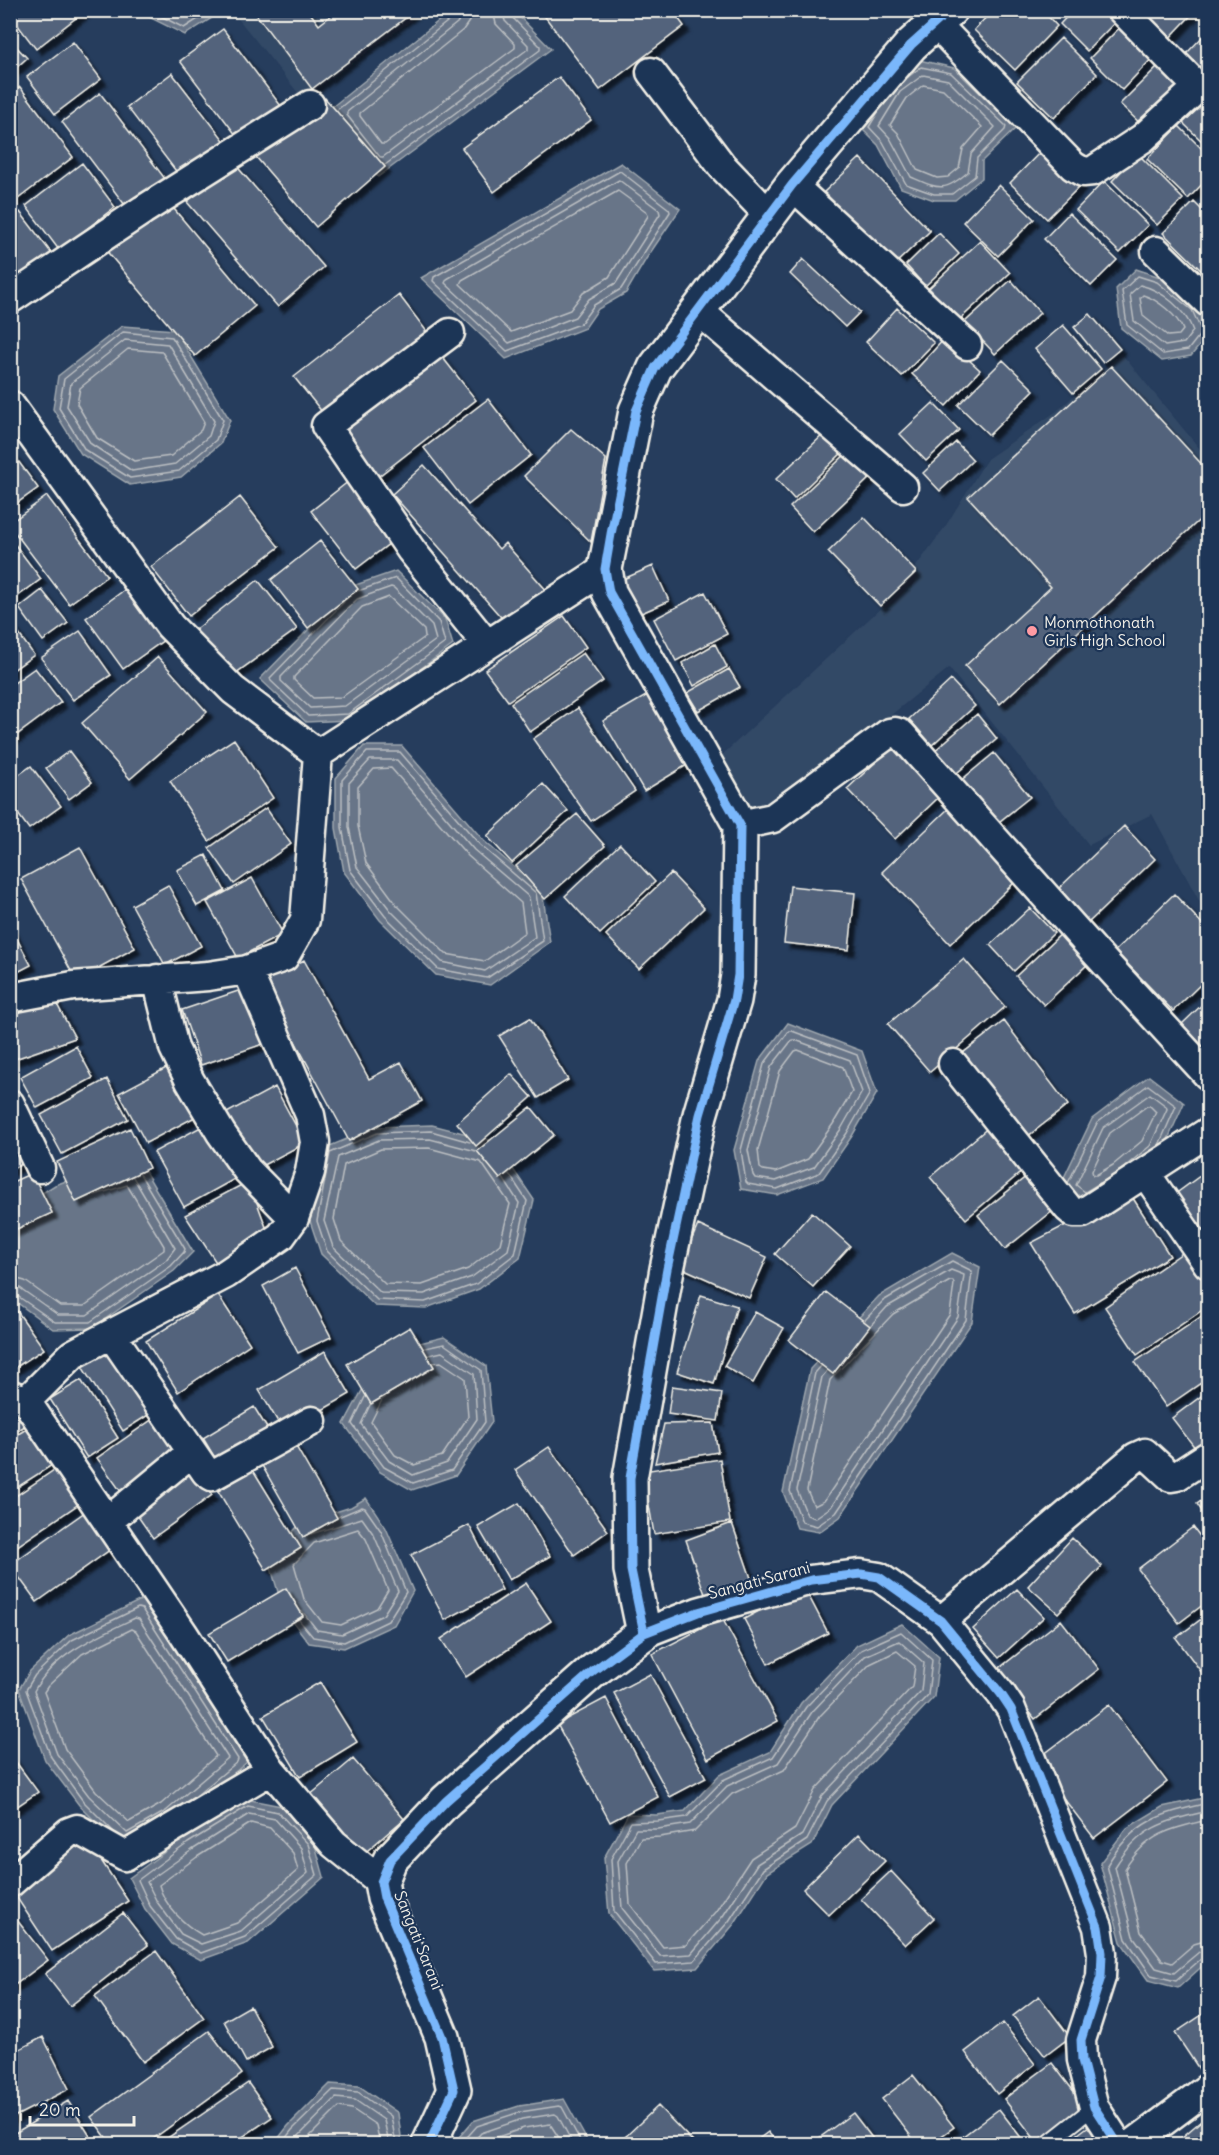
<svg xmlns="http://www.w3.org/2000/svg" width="1219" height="2155" font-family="Delius,sans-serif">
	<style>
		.built { fill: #334966 }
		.water { fill: #677588; stroke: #9fa7ae; stroke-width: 1.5 }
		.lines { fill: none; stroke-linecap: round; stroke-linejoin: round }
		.shore { stroke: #bcbfc2; stroke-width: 1.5 }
		.building { fill: #52647b; stroke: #f4f1e8; stroke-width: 1.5; filter: url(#shadow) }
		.lane-casing { stroke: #f4f1e8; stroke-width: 18 }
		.street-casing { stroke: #f4f1e8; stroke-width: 33 }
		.secondary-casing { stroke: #f4f1e8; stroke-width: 38 }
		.lane { stroke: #1d3557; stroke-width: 14 }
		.street { stroke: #1d3557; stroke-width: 28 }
		.secondary { stroke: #1d3557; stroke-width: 33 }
		.cycleway-casing { stroke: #1d3557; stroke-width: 13 }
		.cycleway { stroke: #7ab7fb; stroke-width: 9 }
		.poi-dot { fill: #ff9aa2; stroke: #1d3557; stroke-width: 2 }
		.labels { text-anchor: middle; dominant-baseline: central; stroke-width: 4.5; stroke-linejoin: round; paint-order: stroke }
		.poi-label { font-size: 16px; fill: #f4f1e8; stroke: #1d3557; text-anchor: start }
		.street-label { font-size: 16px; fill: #f4f1e8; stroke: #1d3557 }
	</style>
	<defs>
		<filter id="shadow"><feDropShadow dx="5.5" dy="5.5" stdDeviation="1.5" flood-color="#0009"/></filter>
	</defs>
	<rect width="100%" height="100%" fill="#263d5d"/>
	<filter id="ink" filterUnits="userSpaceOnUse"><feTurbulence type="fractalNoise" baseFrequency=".0167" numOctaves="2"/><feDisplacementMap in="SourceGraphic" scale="12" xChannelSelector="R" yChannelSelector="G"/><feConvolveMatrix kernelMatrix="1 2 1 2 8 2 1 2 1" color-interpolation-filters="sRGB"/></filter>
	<g filter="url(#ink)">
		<path class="built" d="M232,11H425L303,99Z
			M1121,353L1208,459V917L1152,814L1089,845L949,668L770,813L746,815L719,758L895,595L945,527L987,459L1057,411Z"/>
		<path class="water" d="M141,11H223L185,35L143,14Z
			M451,11H514L551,49L378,177L327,111Z
			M919,60L954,68L1016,128L982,161V178L955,200H934L901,188L878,145L860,127Z
			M621,163L680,209L646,259L626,293L598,309L585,328L506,359L421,278Z
			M1136,269L1160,277L1198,307L1208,335L1191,356L1162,361L1121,328L1116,289Z
			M122,326L175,330L230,420L221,443L181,477L130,485L81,454L53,409L58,376Z
			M396,571L445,619L453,645L350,720L306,722L260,679L350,587Z
			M364,746H402L484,841L542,891L550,942L490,985L436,975L380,920L344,872L336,828V778Z
			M788,1023L862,1051L877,1093L852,1136L823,1178L777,1195L741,1189L734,1150L759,1061Z
			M1149,1076L1184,1103L1161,1155L1085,1208L1057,1192L1092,1119Z
			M432,1125L494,1141L534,1200L520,1258L479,1289L426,1308L375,1306L321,1254L310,1221L325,1148L376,1127Z
			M136,1156L193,1252L174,1271L92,1328L53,1329L11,1298V1213L55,1185Z
			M952,1253L980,1267L972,1322L840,1517L819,1532L797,1528L783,1492L810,1369L879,1296Z
			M444,1337L486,1366L492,1422L456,1475L412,1490L380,1472L344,1424L365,1385L420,1343Z
			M366,1498L386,1528L413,1591L394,1625L344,1648L309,1643L283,1609L268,1558L301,1523L351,1507Z
			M143,1599L247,1762L174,1823L125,1851L79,1805L45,1760L19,1689L30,1671L69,1635Z
			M902,1624L939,1657L934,1697L832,1805L812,1845L767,1873L734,1924L697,1968L654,1971L609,1914L604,1858L628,1814L657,1815L685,1811L719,1775L770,1752L801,1703L857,1645Z
			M1208,1797V1961L1178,1988L1148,1980L1121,1942L1100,1863L1127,1828L1162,1807Z
			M246,1799L281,1806L314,1841L324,1877L248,1943L201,1960L172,1944L145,1909L129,1878L184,1838Z
			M330,2084L359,2086L398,2113L402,2144H274L288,2126Z
			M564,2099L589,2144H453L473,2121L519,2106Z"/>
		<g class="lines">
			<path class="shore" d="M149,10L184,28L212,10
				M462,10L461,17L457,23L347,112V115L380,157H383L528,49V45L505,21L502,10
				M471,10L470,20L463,30L360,113V116L381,144H385L515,48V44L496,24L493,10
				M923,75L948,80L995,127L971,154L968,172C944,193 939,189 911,177L890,138L879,126L900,92Z
				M923,85L943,89L982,127L963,149L959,168L948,177L937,178L917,170L898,133L890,125L907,98Z
				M337,110L452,18L454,10
				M878,112L869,127L883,142L906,184L934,194H952L975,176L977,158L1005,130L1006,126L951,73L921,67L908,77
				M385,165L540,50V46L511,16L510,10
				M620,171L669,209L670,212L621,289L594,305L580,324L507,351L433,281L434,277Z
				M619,180L659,210L660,214L616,283L589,299L575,317L509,343L445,283L447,279Z
				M618,191L647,212L648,216L609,277L583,293L570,310L511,332L460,284L462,280Z
				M1138,276L1157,282L1192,310L1202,332L1188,350L1163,354L1127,325L1122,291Z
				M1140,285C1162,290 1186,310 1193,331L1184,343L1165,346L1134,321L1130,294Z
				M1143,295C1157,299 1178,316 1183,330L1179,335L1168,336L1143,316L1140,298Z
				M123,332L172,337L223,420L216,440L179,471L130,478L85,450L59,408L64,379Z
				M125,340L168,344L214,421L209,436L175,464L132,471L91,444L67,406L71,383Z
				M128,349L162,352L204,422L201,430L171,456L134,461L97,438L77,404L80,388Z
				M391,587L394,588L432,626L436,640L345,706L310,708L281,681V677L357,599Z
				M389,597L424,630L425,637L342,697L313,698L294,680V677L362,607Z
				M344,602L270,678L271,681L308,716L348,714L445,643L439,622L396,578L358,591
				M367,752H400L480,845L536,893L543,941L487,978L438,969L385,916L350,870L342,827V780Z
				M370,760H397L474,850L529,897L535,937L485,971L442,962L391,911L357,867L349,827V783Z
				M391,768L468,856L521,903L525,932L485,961L446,954L397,905L366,863L358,826V787L374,769Z
				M789,1031H792L857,1055L870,1093L847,1133L819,1173L777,1189L748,1184L746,1182L741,1150L764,1064Z
				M792,1040H795L850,1060L862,1092L841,1129L814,1167L776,1181L755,1178L753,1175L748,1150L771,1067Z
				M798,1050L843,1067L852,1092L833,1124L808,1159L776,1172L763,1170L760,1168L758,1150L780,1071L795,1051Z
				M1147,1106H1150L1156,1112L1142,1141L1113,1165L1096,1175H1093L1092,1171L1110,1133Z
				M470,1142L431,1131L377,1133L330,1153L317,1221L327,1251L377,1300L425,1302L476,1284L515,1254L527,1201L509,1174
				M429,1148L481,1162L510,1204L500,1244L468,1269L422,1285L385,1284L341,1241L334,1219L344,1165L381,1149Z
				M476,1151L430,1139L379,1140L338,1157L324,1221L333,1247L381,1293L424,1294L472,1277L508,1250L519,1203L503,1178
				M1068,1183L1097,1123L1148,1085L1176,1106L1159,1145
				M1100,1183L1085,1192L1076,1185L1103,1128L1150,1094L1166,1106L1167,1109L1150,1146L1122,1169
				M10,1277L25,1281L60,1306H84L164,1250V1246L127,1185L95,1195
				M950,1281H953L954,1284L950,1314L824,1501L814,1506L807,1490L830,1380L893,1314Z
				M10,1286L20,1288L58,1315H87L166,1260L175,1248L133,1177
				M10,1293L16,1295L55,1322H90L171,1266L184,1252L185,1249L140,1174
				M821,1366L815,1373L790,1491L802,1522L817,1526L836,1513L966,1320L972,1271L952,1261L883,1301L865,1320
				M827,1371L822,1377L797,1490L807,1515L815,1518L831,1507L958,1317L964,1275L951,1270L887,1307L871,1325
				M365,1397L352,1424L384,1467L413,1483L452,1470L485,1422L481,1370L444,1344L425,1348
				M386,1397L382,1400L371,1422L395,1455L414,1465L442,1456L468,1417L465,1378L441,1362L433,1363
				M370,1405L361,1424L389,1461L413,1475L447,1463L477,1419L474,1374L442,1352L429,1355
				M358,1529L366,1539L388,1590L377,1608L341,1625L322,1622L304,1599L294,1564L314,1543Z
				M302,1611L317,1630L342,1634L383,1615L398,1591L374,1535L362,1518L311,1534
				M135,1618L139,1619L228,1758L166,1811L127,1833L89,1796L57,1754L34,1691C54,1654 99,1635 135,1618Z
				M299,1620L313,1637L344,1642L388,1621L406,1592L381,1531L365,1508L362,1507L338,1517
				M132,1629L136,1631L216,1756L161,1804L129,1822L96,1791L65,1749L44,1692L48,1686L82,1654Z
				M901,1632L932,1660L928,1695L827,1801L807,1840L763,1869L729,1921L694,1961L656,1964L614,1911L611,1859L631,1822L658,1821L687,1817L723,1780L773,1757L806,1707L861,1650Z
				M899,1641L924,1663L921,1691L822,1796L802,1835L757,1864L723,1916L691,1954L660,1956L622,1908L618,1861L636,1829H658L690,1824L727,1786L778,1763L812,1712L865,1656Z
				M897,1651L915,1666L912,1687L815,1790L795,1829L751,1858L716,1911L686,1945L663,1947L630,1904L627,1863L641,1838L660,1837L695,1831L732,1794L784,1770L819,1717L870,1664Z
				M1208,1803C1160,1814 1134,1820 1107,1865L1126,1939L1151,1975L1176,1981L1202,1958L1208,1957
				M248,1806L278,1812L308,1844L317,1875L245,1937L201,1953L176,1939L150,1906L138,1880L188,1843Z
				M1208,1811C1165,1821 1140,1826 1115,1867L1133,1936L1156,1968L1174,1973L1199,1952L1208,1949
				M249,1814L275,1819L301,1848L308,1873L241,1931L201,1944L181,1934L157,1902L147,1882L192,1850Z
				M1208,1820C1171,1828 1146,1834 1125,1869L1141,1932L1162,1960L1172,1963L1194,1944L1208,1940
				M251,1823L270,1828L293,1853L298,1870L237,1923L202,1935C184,1925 164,1905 159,1885L197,1857Z
				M114,1832L83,1801L51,1757L26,1690L35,1675L72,1640L138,1608L142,1609L238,1759L237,1762L197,1795
				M281,2144L292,2130L333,2090L358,2092L391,2116L396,2144
				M291,2144L336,2098L355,2100L384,2120L389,2144
				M302,2144L339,2107L352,2109L376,2125L380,2144
				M461,2144L477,2126L520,2112L559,2106L562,2107L582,2144
				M471,2144L481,2133L522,2119L555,2114L558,2116L573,2144
				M483,2144L486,2141L524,2128L550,2124L563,2144"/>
		</g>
		<path class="building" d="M10,10H86L36,49L10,15Z
			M259,10H308L319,25L338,10H416L312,89L255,13Z
			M540,10H672L684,26L600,90Z
			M993,10H1042L1057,26L1015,70L974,30Z
			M1073,10H1116L1121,16L1087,51L1060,24Z
			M1128,10H1196L1163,45Z
			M1124,23L1156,54L1122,90L1090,58Z
			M223,29L281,106L239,139L180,61Z
			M1208,31V78L1185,55Z
			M1061,38L1097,74L1054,118L1017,82Z
			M10,40L27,58L10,73Z
			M73,42L101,79L55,114L27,77Z
			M1163,61L1188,85L1145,128L1120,104Z
			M172,73L230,148L185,183L127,107Z
			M559,77L591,120L494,192L462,148Z
			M20,87L73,157L14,202L10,196V94Z
			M100,93L172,188L134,217L62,122Z
			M325,98L385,167L316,227L256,157Z
			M1208,98V147L1183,123Z
			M1179,126L1208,155V178L1188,199L1147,159Z
			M1044,148L1081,185L1047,219L1010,183Z
			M1138,154L1183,199L1157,225L1112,181Z
			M860,158L930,231L894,265L824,192Z
			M233,162L324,267L278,307L187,202Z
			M82,163L115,207L59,250L26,206Z
			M1104,181L1148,225L1120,253L1076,210Z
			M999,185L1034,219L998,256L963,222Z
			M164,197L255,306L195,356L104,248Z
			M1194,202L1208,216V273L1206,275L1163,233Z
			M20,212L56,259L10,293V219Z
			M1069,213L1117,260L1091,286L1044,239Z
			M939,233L959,254L925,286L906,265Z
			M980,241L1010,273L959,320L929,288Z
			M803,259L860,312L845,327L790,274Z
			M1011,280L1040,313L995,354L965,322Z
			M399,295L431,337L327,418L294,377Z
			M897,308L934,343L902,376L866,342Z
			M1090,314L1120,349L1103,363L1074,327Z
			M1063,325L1101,369L1073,393L1035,349Z
			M945,338L980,370L946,406L912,374Z
			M436,349L476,400L375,479L335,427Z
			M1003,360L1034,390L989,435L958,405Z
			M1111,366L1208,471V512L1000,704L965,666L1051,587L968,497Z
			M488,399L531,455L468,505L424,448Z
			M933,403L959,430L926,461L900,434Z
			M571,429L606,459L591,542L524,476Z
			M827,431L845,450L794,499L776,479Z
			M956,442L973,460L940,491L923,473Z
			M10,450L38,488L10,508Z
			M850,450L874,474L813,532L790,507Z
			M424,465L499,549L505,543L547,591L508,625L392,494Z
			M349,481L394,540L356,569L311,511Z
			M47,496L107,576L69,604L10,526V523Z
			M240,497L279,547L189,616L151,567Z
			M864,517L916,572L880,606L828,552Z
			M10,538L41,579L10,602Z
			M320,541L358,589L308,628L271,580Z
			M653,566L669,601L637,615L621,580Z
			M258,580L297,629L229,678L189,635Z
			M127,588L164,640L123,669L86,618Z
			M42,590L68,623L43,641L19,608Z
			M705,592L727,634L676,661L654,619Z
			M564,616L586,647L508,701L485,670Z
			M13,626L34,655L10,672V628Z
			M80,631L111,675L73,700L41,658Z
			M715,644L727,667L694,686L682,663Z
			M583,653L603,681L530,732L511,703Z
			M158,657L207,712L130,779L82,723Z
			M35,668L61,702L10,740V686Z
			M729,669L740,687L698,711L687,693Z
			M951,680L975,706L932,745L909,719Z
			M651,693L692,762L644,791L603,721Z
			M578,708L635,791L591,821L533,739Z
			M977,714L997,739L952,777L932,753Z
			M234,739L273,798L209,841L170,781Z
			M893,746L940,796L895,839L847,789Z
			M69,751L92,782L69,799L46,768Z
			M994,753L1030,797L995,825L959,782Z
			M31,766L61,806L29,829L10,803V781Z
			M543,784L568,811L512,863L487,836Z
			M266,808L291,844L234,884L209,848Z
			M948,809L1016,881L950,944L882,872Z
			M577,814L605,846L545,899L516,866Z
			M1124,826L1155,859L1088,923L1057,890Z
			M620,844L655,882L600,934L565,896Z
			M80,847L135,948L76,980L21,879Z
			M206,855L225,891L197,906L177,870Z
			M671,873L704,908L639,969L606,935Z
			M252,878L283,934L238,958L207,902Z
			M168,885L201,946L165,965L132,905Z
			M790,886L855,893L849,950L784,943Z
			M1174,894L1208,930V977L1173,1011L1115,951Z
			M1030,908L1054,933L1014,971L990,945Z
			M10,926L31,965L10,976Z
			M1062,933L1090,962L1044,1005L1016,976Z
			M964,959L1005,1007L930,1072L888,1024Z
			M304,960L369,1079L401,1062L422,1101L349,1141L263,982Z
			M250,987L269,1042L201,1065L182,1010Z
			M52,995L75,1038L12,1060L10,1056V1011Z
			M1208,999V1052L1182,1024Z
			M530,1018L568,1080L538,1098L499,1036Z
			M1004,1021L1068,1105L1028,1136L963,1053Z
			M76,1046L93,1078L37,1108L20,1077Z
			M168,1067L195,1117L146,1143L119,1093Z
			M511,1074L532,1097L476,1146L457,1123Z
			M107,1079L128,1119L62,1154L41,1115Z
			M275,1087L305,1143L252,1171L223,1115Z
			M531,1107L554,1135L500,1179L477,1151Z
			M11,1118L32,1159L10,1170Z
			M210,1122L240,1176L184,1207L154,1152Z
			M990,1126L1026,1168L966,1219L930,1177Z
			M130,1128L149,1168L76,1202L57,1162Z
			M1208,1170V1244L1174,1195Z
			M1032,1172L1059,1206L1005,1249L978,1215Z
			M32,1173L52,1213L10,1232V1183Z
			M249,1181L270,1238L221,1270L185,1215Z
			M1129,1192L1170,1256L1075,1314L1031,1243Z
			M812,1212L850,1246L813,1287L775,1254Z
			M698,1225L767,1257L749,1298L680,1267Z
			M1185,1251L1208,1286V1306L1137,1355L1105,1307Z
			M295,1268L331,1337L298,1353L263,1286Z
			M826,1292L870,1326L833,1374L789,1340Z
			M218,1295L250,1344L178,1392L146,1341Z
			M701,1295L737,1306L714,1384L677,1372Z
			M17,1311L44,1349L10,1371V1316Z
			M755,1312L784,1328L753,1383L724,1366Z
			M1208,1312V1378L1166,1407L1135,1362Z
			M410,1327L434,1367L371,1404L347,1364Z
			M112,1346L153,1412L123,1431L81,1365Z
			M325,1351L350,1394L284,1432L259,1390Z
			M81,1380L118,1438L87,1458L50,1399Z
			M672,1386L722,1393L718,1421L668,1414Z
			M1208,1391V1445L1199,1453L1172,1418Z
			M10,1406L25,1426L10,1435Z
			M254,1407L270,1433L219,1465L203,1438Z
			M160,1414L187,1452L124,1496L97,1458Z
			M713,1423L718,1452L655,1463L664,1424Z
			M28,1428L52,1465L10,1492V1439Z
			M294,1443L337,1518L303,1537L260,1462Z
			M549,1447L608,1531L574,1555L515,1470Z
			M720,1459L730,1522L654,1534L643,1471Z
			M189,1463L212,1495L153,1538L130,1505Z
			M60,1466L83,1501L10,1551V1500Z
			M253,1470L301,1548L266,1570L218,1491Z
			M1208,1496V1520L1197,1504Z
			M519,1503L550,1556L509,1580L478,1527Z
			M92,1507L118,1544L37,1602L10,1565Z
			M732,1523L753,1584L707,1600L686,1540Z
			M469,1525L502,1590L445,1620L411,1555Z
			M1193,1527L1208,1547V1601L1179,1623L1138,1569Z
			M1072,1538L1102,1566L1058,1613L1028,1586Z
			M526,1583L551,1621L466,1677L441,1639Z
			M804,1587L828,1633L768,1664L744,1619Z
			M286,1588L303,1616L227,1662L209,1633Z
			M1017,1589L1044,1617L999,1658L973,1629Z
			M1208,1614V1681L1176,1638Z
			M722,1618L778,1721L708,1759L652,1654Z
			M1061,1620L1099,1669L1035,1719L997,1670Z
			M650,1674L706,1778L670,1797L614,1693Z
			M320,1682L357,1742L300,1777L263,1716Z
			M606,1698L658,1797L610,1822L557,1724Z
			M1109,1705L1167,1782L1094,1838L1035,1761Z
			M10,1754L38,1792L10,1811Z
			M353,1759L404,1819L361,1856L309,1796Z
			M859,1834L885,1861L829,1915L803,1889Z
			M87,1839L128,1901L52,1951L11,1889Z
			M891,1871L934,1918L905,1945L861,1899Z
			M10,1911L48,1960L12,1987L10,1985Z
			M123,1913L148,1945L70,2006L45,1974Z
			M156,1951L204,2018L143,2062L95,1996Z
			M1039,1996L1070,2037L1045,2056L1013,2016Z
			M250,2006L272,2047L246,2062L224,2021Z
			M1208,2011V2080L1207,2081L1175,2033Z
			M1003,2023L1035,2064L997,2094L965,2052Z
			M209,2031L242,2074L146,2144H111L91,2117Z
			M43,2037L69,2089L10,2119V2054Z
			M1052,2063L1085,2106L1037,2142L1004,2099Z
			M913,2075L954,2127L930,2144H917L882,2099Z
			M248,2083L272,2117L232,2144H159Z
			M68,2101L95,2144H10V2136Z
			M658,2106L695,2144H630L624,2138Z
			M999,2109L1026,2144H961L958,2140Z
			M853,2113L876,2143L874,2144H811Z
			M1201,2121L1208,2129V2144H1174Z
			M1090,2125L1105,2144H1065Z
			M768,2132L778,2144H752Z"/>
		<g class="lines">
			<g class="lane-casing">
				<path id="lane" d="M1047,2144L1094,2107"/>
			</g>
			<g class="street-casing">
				<path id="street" d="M936,24L1073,166L1083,172L1093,171L1143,138L1193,92L1194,88L1191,80L1122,10
					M651,72L722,166L769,215
					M792,185L967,345
					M1156,251L1208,302
					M10,299L143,210L310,105
					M698,310L903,487
					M450,333L326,426L411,550L487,645
					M10,405L170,626L233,690L318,754
					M740,825L773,818L889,733L895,732L901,734L1097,954L1208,1075
					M157,979L174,1048L190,1081L221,1133L247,1170L294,1218
					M10,998L73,986L208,976L247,970L284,957L305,920L318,754L605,569
					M953,1064L1068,1208L1074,1213H1083L1208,1132
					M10,1104L40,1168
					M1146,1174L1208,1264
					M111,1334L206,1472L212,1476L312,1421
					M10,1394L26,1401L183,1633L271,1770L334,1844L381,1882
					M26,1401L73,1354L226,1274L281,1236L294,1218L310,1172L315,1142L310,1115L247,970
					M108,1521L192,1452
					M941,1621L1136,1457L1145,1453L1171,1477L1177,1476L1208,1456
					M644,1633L698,1612L811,1580L861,1574L879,1577L941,1621L1001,1694L1011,1709L1098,1927L1102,1953L1101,1977L1081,2040L1082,2060L1094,2107L1118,2144
					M10,1883L69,1832L77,1829L125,1856L271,1770
					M1133,2144L1208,2088"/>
			</g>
			<g class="secondary-casing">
				<path id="secondary" d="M429,2144L454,2090L442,2037L384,1898L381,1882L390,1860L446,1801L593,1671L644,1633L631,1570L630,1478L667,1269L700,1115L734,1000L738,975L740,825L609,592L605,569L636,411L655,368L792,185L911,45L950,10"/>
			</g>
			<use href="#lane" class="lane"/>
			<use href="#street" class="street"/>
			<use href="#secondary" class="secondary"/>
			<g class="cycleway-casing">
				<path id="cycleway" d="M644,1633L631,1570L630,1478L667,1269L700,1115L734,1000L738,975L740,825L609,592L605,569L611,534L636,411L655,368L792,185L911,45L950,10
					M429,2144L454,2090L442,2037L384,1898L381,1882L390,1860L446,1801L593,1671L644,1633L698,1612L811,1580L861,1574L879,1577L941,1621L1001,1694L1011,1709L1098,1927L1102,1953L1101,1977L1081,2040L1082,2060L1094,2107L1118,2144"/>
			</g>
			<use href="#cycleway" class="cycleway"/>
		</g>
	</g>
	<circle class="poi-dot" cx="1032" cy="631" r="6"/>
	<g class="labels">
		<g class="poi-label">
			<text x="1044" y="622">Monmothonath<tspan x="1044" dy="18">Girls High School</tspan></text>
		</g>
		<g class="street-label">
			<text transform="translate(759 1580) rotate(-15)">Sangati Sarani</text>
			<text transform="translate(419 1940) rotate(68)">Sangati Sarani</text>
		</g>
	</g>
	<rect width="1219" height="2155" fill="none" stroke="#1d3557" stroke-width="36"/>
	<rect x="18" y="18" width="1183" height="2119" fill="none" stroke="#f4f1e8" stroke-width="2" filter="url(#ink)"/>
	<path d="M30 2116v9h104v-9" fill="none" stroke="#f4f1e8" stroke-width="3"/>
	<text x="39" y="2116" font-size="18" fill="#f4f1e8" stroke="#1d3557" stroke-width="4.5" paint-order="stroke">20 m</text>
</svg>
